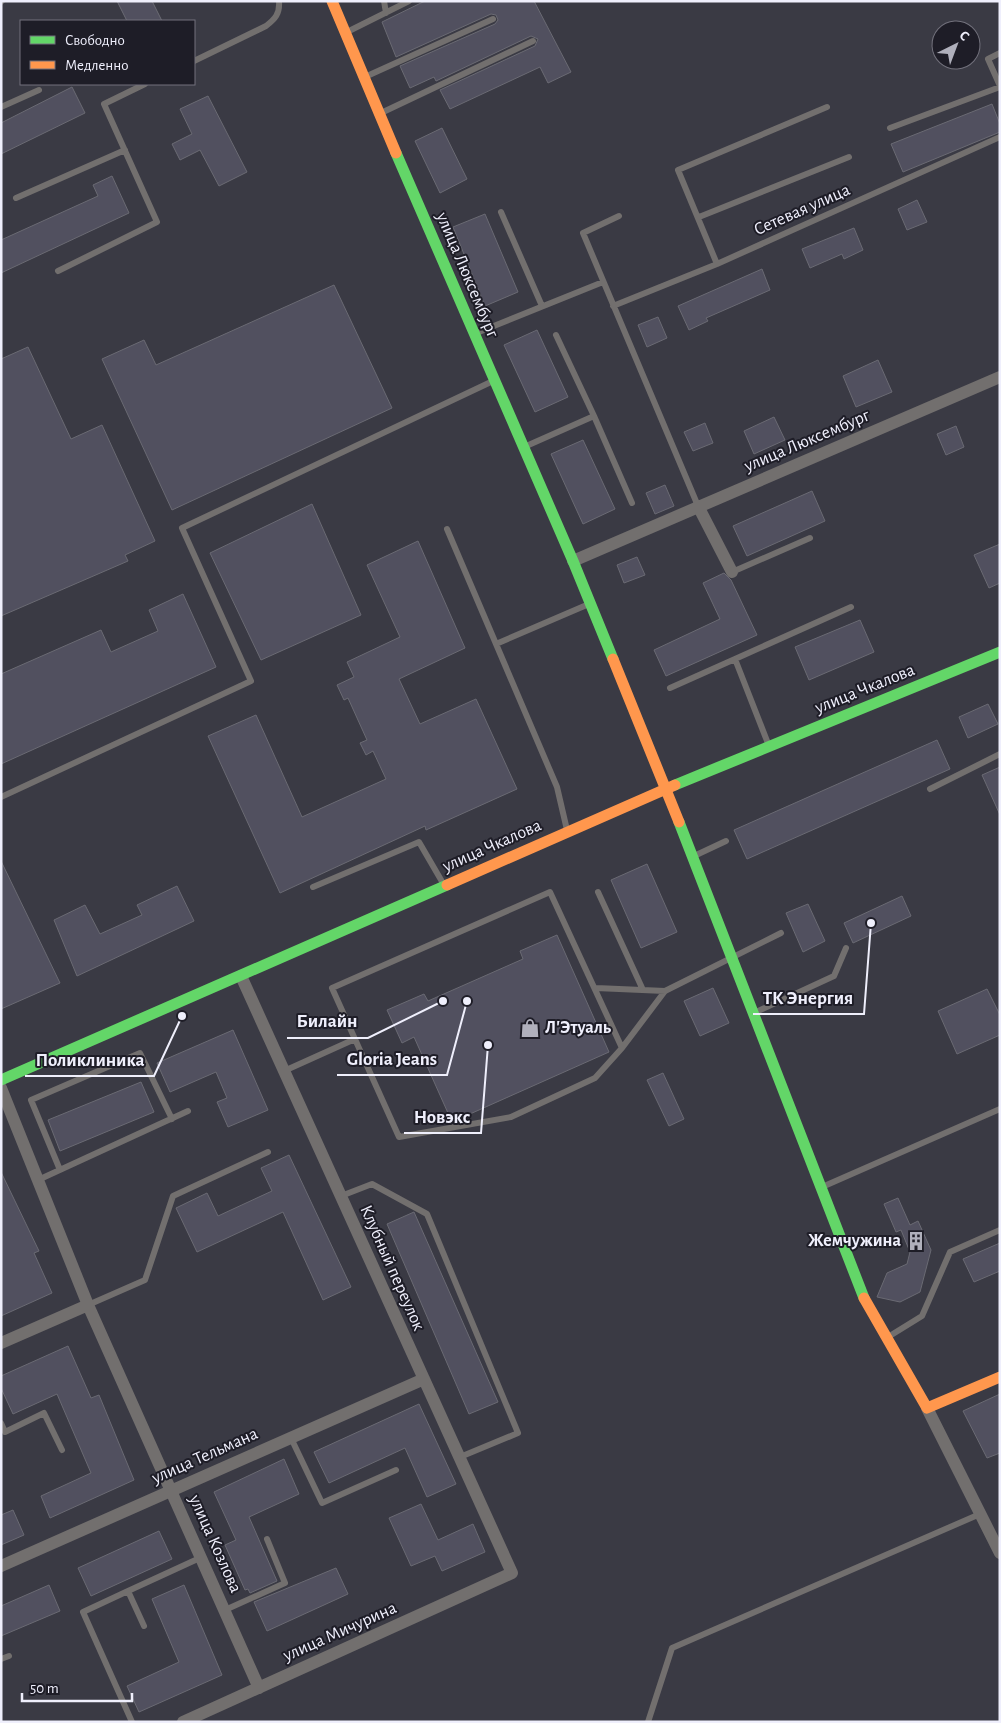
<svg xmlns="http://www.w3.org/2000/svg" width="1001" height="1723" font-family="'Alegreya Sans',sans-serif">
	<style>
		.building { fill: #51505f; stroke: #6a6a73 }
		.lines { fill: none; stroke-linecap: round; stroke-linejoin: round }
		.lane { stroke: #726f6e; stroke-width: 6 }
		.street { stroke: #726f6e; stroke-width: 12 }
		.fast { stroke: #63d668; stroke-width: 11 }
		.slow { stroke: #ff974d; stroke-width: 11 }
		.labels { text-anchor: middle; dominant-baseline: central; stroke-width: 4; stroke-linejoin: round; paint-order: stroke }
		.street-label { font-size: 18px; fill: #efeffc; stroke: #1e1d27 }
		.poi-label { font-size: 18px; font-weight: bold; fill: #efeffc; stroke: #1e1d27; text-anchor: start }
		.leader { fill: none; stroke: #efeffc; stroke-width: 2 }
		.callout-dot { fill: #efeffc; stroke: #1e1d27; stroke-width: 2 }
		.callout-label { font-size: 19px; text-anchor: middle; font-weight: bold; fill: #efeffc; stroke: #1e1d27; stroke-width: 4; stroke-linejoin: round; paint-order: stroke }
	</style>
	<rect width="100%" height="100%" fill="#3a3a44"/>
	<path class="building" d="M117,1H152L162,21H127Z
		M425,1H534L571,72L548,83L540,67L450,109L440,90L535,46L538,39L531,36L436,81L434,77L410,88L400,66L495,24L498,20L496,15L491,14L396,57L382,22Z
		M72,87L85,113L1,154V123Z
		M208,96L247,172L219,186L200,150L180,160L172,144L192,134L180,109Z
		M992,104L1000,124V132L903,172L891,144Z
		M442,128L467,179L440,193L415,141Z
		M112,176L129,213L1,273V240L98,196L93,185Z
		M917,200L927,222L907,230L898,209Z
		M485,214L518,292L485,306L453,227Z
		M854,228L863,250L844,259L842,254L810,268L802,249Z
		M762,269L770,290L706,318L708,321L689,330L678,306Z
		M334,285L392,408L172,510L102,359L144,340L156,365Z
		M658,317L667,338L647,347L638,325Z
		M537,330L568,397L535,412L504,345Z
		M28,347L71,439L102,425L155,541L125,555L128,561L1,616V359Z
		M878,360L892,392L856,407L843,376Z
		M774,417L785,440L754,454L744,431Z
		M705,423L713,443L693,451L684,432Z
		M956,426L964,447L946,455L937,434Z
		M583,440L615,509L583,524L551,454Z
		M665,485L674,506L655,514L646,493Z
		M812,491L825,521L747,556L733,526Z
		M312,504L361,615L261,660L210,553Z
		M418,541L465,648L399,679L420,724L476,699L517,789L426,830L425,826L280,893L208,736L256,715L302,817L386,779L373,751L366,755L360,743L367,740L348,698L344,700L337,685L354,677L347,662L400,637L367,565Z
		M1000,544V583L989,588L974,555Z
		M637,557L645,575L624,583L617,565Z
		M724,573L731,580L757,635L666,676L654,650L720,619L703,583Z
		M183,594L216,667L1,764V674L101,630L111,652L158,631L149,610Z
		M860,620L874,652L809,680L795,647Z
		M988,704L998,724L968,738L959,717Z
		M937,740L950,769L747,859L734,830Z
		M1000,767V815L982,775Z
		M1,861L60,983L1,1009Z
		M647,864L677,932L641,948L611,880Z
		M177,886L194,921L77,976L54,920L85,905L100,934L142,915L137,905Z
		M902,896L911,916L853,943L844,923Z
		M808,904L825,941L803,952L786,913Z
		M557,935L609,1052L452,1122L414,1037L402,1043L387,1010L424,994L428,1001L523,959L520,951Z
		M713,988L729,1023L700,1036L684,1001Z
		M987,989L1000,1015V1035L957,1054L938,1011Z
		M233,1030L268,1110L228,1127L217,1102L227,1098L216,1072L170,1092L157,1063Z
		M663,1073L684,1119L669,1126L647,1080Z
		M141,1082L154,1112L60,1151L48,1120Z
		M289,1155L351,1287L323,1300L283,1212L197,1252L176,1208L207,1193L218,1216L272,1191L261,1168Z
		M1,1172L39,1251L34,1253L52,1293L1,1316Z
		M898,1198L910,1225L918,1221L931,1250L920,1292L900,1302L877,1297L887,1273L907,1264L910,1252L901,1230L896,1232L884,1204Z
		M414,1212L498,1402L469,1414L387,1224Z
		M1000,1243V1271L974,1282L963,1259Z
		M68,1346L91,1398L99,1395L134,1480L50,1518L41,1496L91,1473L57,1394L13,1414L1,1388V1376Z
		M1000,1394V1453L987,1458L963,1411Z
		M419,1404L456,1484L427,1497L405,1448L329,1483L314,1452Z
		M284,1459L299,1494L249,1517L277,1581L250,1593L248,1589L245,1590L225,1545L236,1540L214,1492Z
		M421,1504L438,1540L473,1524L485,1552L442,1571L435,1556L411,1566L389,1518Z
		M13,1510L24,1535L1,1545V1515Z
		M159,1531L172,1559L91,1596L78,1568Z
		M336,1568L348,1594L267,1631L254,1602Z
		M49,1585L60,1611L1,1636V1606Z
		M184,1585L222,1675L139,1712L127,1686L179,1662L152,1599Z"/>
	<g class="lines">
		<path class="lane" d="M384,1L386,13
			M1,2L2,1
			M347,32L409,1
			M1000,53L988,59L1000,86
			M194,61L266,26C275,19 280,14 279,1
			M367,76L493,19
			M1,107L39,90
			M381,113L533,41
			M890,128L1000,87
			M16,198L125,150
			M501,212L542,306
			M619,216L583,233L698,506
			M699,217L849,157
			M717,264L678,170L827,107
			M58,271L157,222L104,104L145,84
			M613,306L717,264L1000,137
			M474,334L603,282
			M594,416L632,503
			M524,447L594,416L556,335
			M447,529L557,787L567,830
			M732,572L810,538
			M496,644L589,604
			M735,659L851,607
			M670,688L735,659L769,746
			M930,789L1000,754
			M1,797L251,681L182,528L493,381
			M694,856L726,841
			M313,887L419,842L444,885
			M550,892L622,1048L595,1078L511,1117L399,1137L332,988Z
			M598,892L643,990
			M596,988L665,991
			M756,1012L834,976L846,948
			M622,1048L665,991L781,933
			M284,1071L355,1039
			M60,1170L31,1100L140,1053L172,1119
			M38,1180L188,1111
			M822,1187L1000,1109
			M341,1196L372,1184L427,1214L518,1433L460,1457
			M88,1305L145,1280L173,1196L268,1152
			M888,1337L922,1316L950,1252L1000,1230
			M1,1423L5,1432L44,1413L62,1450
			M291,1438L322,1503L396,1470
			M128,1591L202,1557
			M225,1610L285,1583L267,1539
			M1,1659L9,1656
			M132,1722L83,1612L128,1591L144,1626
			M648,1722L672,1648L980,1514"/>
		<path class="street" d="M698,506L732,572
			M573,561L1000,377
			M1,1088L88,1305L259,1688
			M1,1343L88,1305
			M927,1408L1000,1553
			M1,1566L424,1379
			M183,1722L512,1573L241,976"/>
		<path class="fast" d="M396,153L573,561L613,659
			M675,785L1000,652
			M679,822L864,1298
			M1,1080L447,885"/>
		<path class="slow" d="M332,1L396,153
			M613,659L679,822
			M447,885L675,785
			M864,1298L927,1408L1000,1377"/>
	</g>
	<defs>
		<g id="shop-bare" transform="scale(1.5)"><path d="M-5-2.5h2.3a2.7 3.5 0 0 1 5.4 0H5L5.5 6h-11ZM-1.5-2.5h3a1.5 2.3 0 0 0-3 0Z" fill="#b0b0bc" stroke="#1e1d27" stroke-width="2.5" paint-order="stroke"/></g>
		<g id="building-bare" transform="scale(1.5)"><path d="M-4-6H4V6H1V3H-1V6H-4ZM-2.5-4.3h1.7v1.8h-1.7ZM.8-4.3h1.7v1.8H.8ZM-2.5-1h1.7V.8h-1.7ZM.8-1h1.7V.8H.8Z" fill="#b0b0bc" stroke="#1e1d27" stroke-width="2.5" paint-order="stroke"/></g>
	</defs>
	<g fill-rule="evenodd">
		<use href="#shop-bare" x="530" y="1028"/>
		<use href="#building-bare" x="916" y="1241"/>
	</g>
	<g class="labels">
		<g class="street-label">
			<text transform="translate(802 210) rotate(-24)">Сетевая улица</text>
			<text transform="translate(467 275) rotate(67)">улица Люксембург</text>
			<text transform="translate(807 441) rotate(-23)">улица Люксембург</text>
			<text transform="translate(865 689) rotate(-22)">улица Чкалова</text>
			<text transform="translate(492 846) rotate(-24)">улица Чкалова</text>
			<text transform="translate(392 1268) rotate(66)">Клубный переулок</text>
			<text transform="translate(205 1456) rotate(-24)">улица Тельмана</text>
			<text transform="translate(215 1544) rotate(66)">улица Козлова</text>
			<text transform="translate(340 1632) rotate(-24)">улица Мичурина</text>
		</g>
		<g class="poi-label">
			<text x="545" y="1028">Л'Этуаль</text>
			<text x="901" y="1241" text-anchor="end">Жемчужина</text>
		</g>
	</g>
	<path class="leader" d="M871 923L864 1014H753M443 1001L368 1038H287M467 1001L447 1075H337M182 1016L154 1076H25M488 1045L481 1133H404"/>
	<g class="callout-dot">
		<circle cx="871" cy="923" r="5"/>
		<circle cx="443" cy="1001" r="5"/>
		<circle cx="467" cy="1001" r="5"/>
		<circle cx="182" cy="1016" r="5"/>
		<circle cx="488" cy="1045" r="5"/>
	</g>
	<g class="callout-label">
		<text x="808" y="1004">ТК Энергия</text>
		<text x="327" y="1027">Билайн</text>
		<text x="392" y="1065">Gloria Jeans</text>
		<text x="90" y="1066">Поликлиника</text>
		<text x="442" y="1123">Новэкс</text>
	</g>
	<rect width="1001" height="1723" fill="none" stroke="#efeffc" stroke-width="5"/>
	<rect x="20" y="20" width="175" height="65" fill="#1e1d27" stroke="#72717c"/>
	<rect x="30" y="36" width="25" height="8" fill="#63d668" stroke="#72717c"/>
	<text x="65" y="45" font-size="15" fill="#efeffc">Свободно</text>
	<rect x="30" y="61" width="25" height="8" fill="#ff974d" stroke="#72717c"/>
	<text x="65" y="70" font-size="15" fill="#efeffc">Медленно</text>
	<g transform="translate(956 45) rotate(42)"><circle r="24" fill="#1e1d27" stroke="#72717c"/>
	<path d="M0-4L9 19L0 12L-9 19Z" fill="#b0b0bc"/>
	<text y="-8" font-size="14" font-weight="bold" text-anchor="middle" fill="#efeffc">С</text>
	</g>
	<path d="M22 1693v8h110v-8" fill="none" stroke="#efeffc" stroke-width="2.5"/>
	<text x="30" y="1693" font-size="15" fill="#efeffc" stroke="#1e1d27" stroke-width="4" paint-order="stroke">50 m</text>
</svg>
